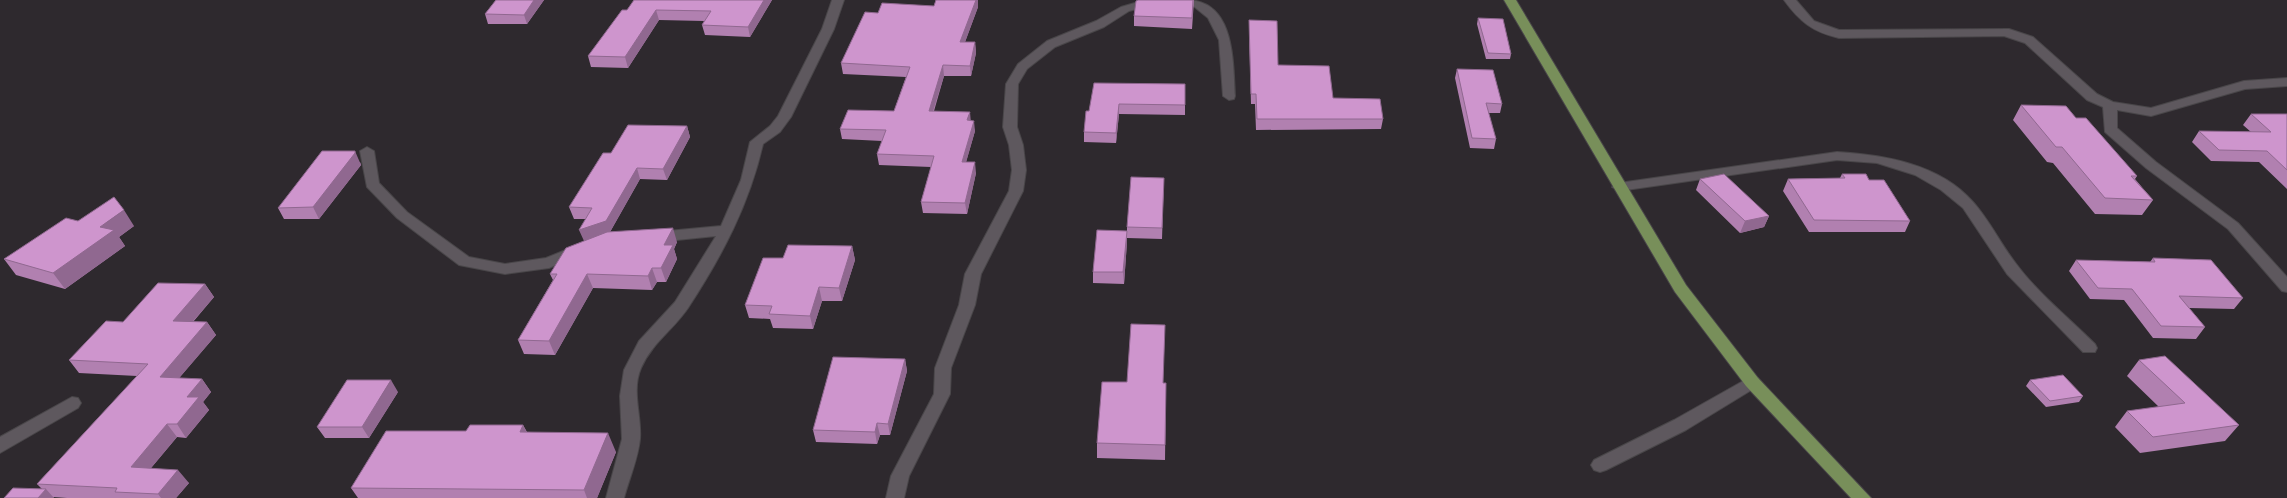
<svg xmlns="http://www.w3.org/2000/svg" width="2287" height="498" font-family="Karla,sans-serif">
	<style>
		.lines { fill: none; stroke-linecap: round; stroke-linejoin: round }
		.minor-casing { stroke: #494649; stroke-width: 2 }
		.major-casing { stroke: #494649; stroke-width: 2 }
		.minor { fill: #5e585e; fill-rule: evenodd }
		.major { fill: #788f5a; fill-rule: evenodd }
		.wall { fill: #b180b0 }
		.shaded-wall { fill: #906890 }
		.building { fill: #ce95cd; stroke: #906890 }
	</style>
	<rect width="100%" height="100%" fill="#2e292e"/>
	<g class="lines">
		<g class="minor-casing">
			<path id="minor" d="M832,0H844L834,29L791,117L780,132L763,144C749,205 722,256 688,308C673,330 652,343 641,368C631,391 642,416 640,439C638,459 629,479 624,498H606L622,439L620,396L624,370L639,341L675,302L716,236L657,242L650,237L657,232L721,226L741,180L750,142L770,126L778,116L822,29Z
				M1145,0H1164L1162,2L1129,11L1104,27L1055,47L1027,69L1018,84L1017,127L1023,145L1026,170L1023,191L981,274L975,305L951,368L950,394L909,476L904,498H886L891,476L934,394L935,368L959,305L965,274L1009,191L1012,170L1009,145L1003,127L1006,84L1018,64L1047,41L1096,21L1121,7Z
				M1186,0C1235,0 1233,61 1235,96L1234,99L1229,100L1223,96L1219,40L1208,18Z
				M1784,0H1796L1814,21L1839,30L2009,29L2033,37L2097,94L2113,102L2151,108L2244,81L2287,78V86L2245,89L2151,116L2117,110V128L2156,162L2238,223L2287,277V292L2282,291L2228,229L2146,168L2105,132L2103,107L2087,100L2025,43L2004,36L1839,38C1813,32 1800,22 1784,0Z
				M367,147L374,151L379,183L407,212L469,257L505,264L546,258L578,245L586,250L583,253L549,268L505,274L459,265L397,218L367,187L360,151Z
				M1837,152C1885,155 1940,164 1973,202C1990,221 2001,245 2017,265C2037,292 2070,319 2095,344L2097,348L2095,352H2083L2007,274L1963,208L1941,190L1915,175L1877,163L1837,160L1619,191L1612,187L1619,183Z
				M1752,376L1758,378L1760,382L1758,386L1686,430L1606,470L1600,472L1594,470L1591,465L1594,460L1674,420Z
				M72,397L78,398L81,403L78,408L0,453V437Z"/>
		</g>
		<g class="major-casing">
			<path id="major" d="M1504,0H1516L1686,285L1758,378L1871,498H1851L1746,386L1675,292Z"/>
		</g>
		<use href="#minor" class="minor"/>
		<use href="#major" class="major"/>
	</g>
	<path class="wall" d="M496,0H544L527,24H488L485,14Z
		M772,0L750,37L705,35L702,25L704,21L659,20L628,68L591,67L588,56L627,10Z
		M936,0H978V7L965,42H975L976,53L971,76H944L934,111L971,120L975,131L966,162L976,173L967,214L923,213L921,202L931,167L879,165L877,154L882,141L842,139L840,129L894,111L906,77L843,74L841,63L878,13L934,6Z
		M1194,0L1192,29L1134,26V16Z
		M1478,18L1511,54L1510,59H1486L1477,24Z
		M1249,20L1278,65L1333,98L1383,119L1381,129L1256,130L1255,104H1251L1249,31Z
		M1457,69L1502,104L1500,113H1488L1496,139L1494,149L1470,148L1455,78Z
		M1185,84V115L1119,114L1116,143L1084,142V132L1089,111Z
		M2021,105L2076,118L2137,176L2135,179L2153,200L2142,215L2095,214L2053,163L2047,162L2013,120Z
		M2251,114H2287V189L2259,162L2211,161L2192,142L2199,131L2251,132L2243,125Z
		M687,126L690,137L667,180L640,179L610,232L677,242L674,249L677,259L666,282H657L652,290L593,288L555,355L524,354L518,340L553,280L550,274L584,241L586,219H574L569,207L611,153Z
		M360,162L361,165L319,219H284L278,208Z
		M1842,174L1869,180L1910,221L1905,232H1809L1783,191L1788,179L1840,178Z
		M1164,178L1162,239L1127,238V227Z
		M1700,179L1769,216L1764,227L1740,233L1696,190Z
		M78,221L134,226L119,237L125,246L65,289L16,275L4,259Z
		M1127,231V242L1124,284L1093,283V272Z
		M852,246L855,260L842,301H822L813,329L773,328L770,319L749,318L745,305L783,258Z
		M2153,258L2243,298L2234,309L2189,308L2205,327L2196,339L2153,338L2124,300L2090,299L2069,271L2076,260L2150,262Z
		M205,284L214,297L193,322H207L216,335L179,378L202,379L211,392L203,402L209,410L186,438L177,437L151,468L189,483L176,498H67L53,497L54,498H4L42,489L37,484L137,376L79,373L69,360L123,322Z
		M905,359L907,371L890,435H880L877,444L816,442L813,430Z
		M2139,360L2239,425L2225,441L2140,453L2115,427L2127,411L2159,407L2127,376Z
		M2030,380L2083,396L2079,402L2046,407L2026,386Z
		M1163,383H1166L1165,460L1097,458V443Z
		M398,392L369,438H325L317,427Z
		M523,425L527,432L616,452L597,498H358L351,488L466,431Z"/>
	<path class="shaded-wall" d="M534,0H544L527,24L524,15Z
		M764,0H772L750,37L748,27Z
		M973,0H978V7L961,53L960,42Z
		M656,10L659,20L628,68L625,57Z
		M975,42L976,53L971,76L970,66Z
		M943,65L944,76L930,121L929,111Z
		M1119,104V114L1116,143V133Z
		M970,112L971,123L967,120Z
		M974,121L975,131L963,173L962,162Z
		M687,126L690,137L667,180L663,169Z
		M355,151L361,165L319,219L313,207Z
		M975,162L976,173L967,214L965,203Z
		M637,168L640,179L610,232L584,241L579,230Z
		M124,210L134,226L119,237L125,246L65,289L53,273L100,227Z
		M1769,216L1764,227L1740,233L1745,221Z
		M673,228L677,242L674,249L677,259L666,282L661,268L664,245Z
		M1127,231V242L1124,284L1123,272Z
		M852,246L855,260L842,301L839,288Z
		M652,268L657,282L652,290L648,276Z
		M587,274L593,288L555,355L549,341Z
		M205,284L214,297L182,334L173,321Z
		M819,287L822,301L813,329L810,316Z
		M207,322L216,335L169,390L160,377Z
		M905,359L907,371L890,435L888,424Z
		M202,379L211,392L203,402L209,410L186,438L177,424L187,397Z
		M391,380L398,392L369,438L362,427Z
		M877,423L880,435L877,444L875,432Z
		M167,424L177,437L141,480L131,467Z
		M523,425L533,445L520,432Z
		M608,433L616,452L597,498H587L584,490Z
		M178,470L189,483L176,498H161L158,494Z
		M46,489L54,498H38Z"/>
	<path class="building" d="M496,0H534L524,15L485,14Z
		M634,0H764L748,27L702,25L711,11L656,10L625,57L588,56L622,10H627Z
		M936,0H976L960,42H975L970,66L943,65L929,111L970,112L967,120L974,121L962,162H975L965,203L921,202L934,156L877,154L886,130L840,129L848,110L894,111L910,67L841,63L865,12L878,13L882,3L934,6Z
		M1138,0H1193L1192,18L1134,16L1136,1Z
		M1478,18L1503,19L1511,54L1488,53Z
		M1249,20L1277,21L1278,65L1329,66L1333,98L1380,99L1383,119H1257L1256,94H1251Z
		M1457,69L1493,70L1502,104L1486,103L1496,139L1472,138Z
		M1094,83L1185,84V105L1119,104L1116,133L1084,132L1086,111H1089Z
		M2021,105L2066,106L2076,118H2086L2137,176H2131L2153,200L2105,198L2062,147H2056Z
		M2251,114H2287V170L2267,151L2219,150L2199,131L2271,132Z
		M628,125L687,126L663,169L637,168L606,221L579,230L592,208L569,207L603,153H611Z
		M322,151H355V153L313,207L278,208Z
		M1724,174L1769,216L1745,221L1700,179Z
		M1842,174H1866L1869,180H1884L1910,221L1814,220L1788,179L1845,178Z
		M1131,177L1164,178L1162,228L1127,227Z
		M114,197L124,210L100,227L114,230L53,273L4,259L66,218L78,221Z
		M673,228L664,245H673L661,268H652L648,276L587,274L549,341L518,340L557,274H550L566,248L607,232Z
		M1097,230L1127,231L1123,272H1093Z
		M788,245L852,246L839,288L819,287L810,316L769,314L772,306L745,305L763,258H783Z
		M2153,258L2211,260L2243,298L2179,296L2205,327L2161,326L2132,289L2098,288L2076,260L2155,262Z
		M158,283L205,284L173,321L207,322L160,377L202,379L187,397H199L177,424H167L131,467L178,470L158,494L115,492L117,488L37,484L148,364L69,360L106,321L123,322Z
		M1131,324L1165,325L1163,383H1166L1165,445L1097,443L1102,382H1127Z
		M2165,356L2239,425L2153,437L2127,411L2185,403L2139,360Z
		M833,357L905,359L888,424L877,423L875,432L813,430Z
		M2063,375L2083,396L2050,401L2030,380Z
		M347,380H391L362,427H317Z
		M470,425H523L520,432L608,433L584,490L351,488L386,431H466Z
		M13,488L46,489L38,498H4Z"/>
</svg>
